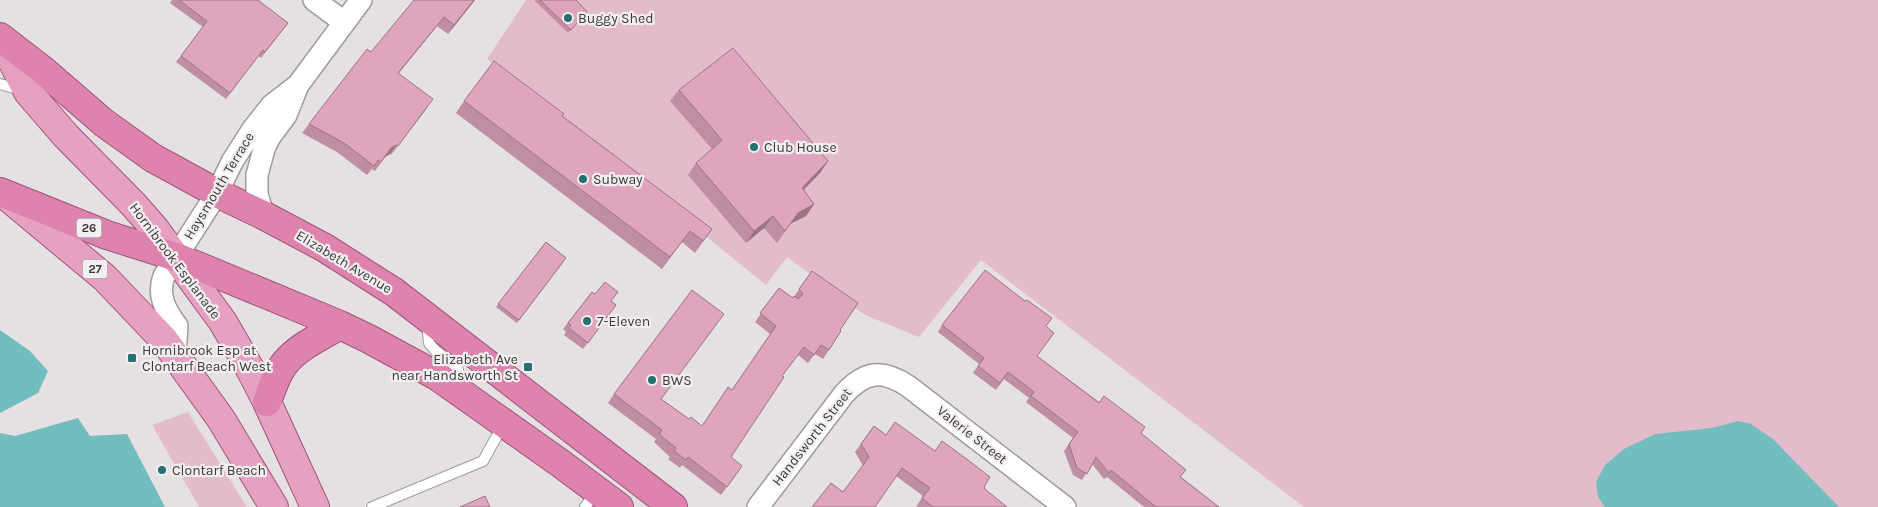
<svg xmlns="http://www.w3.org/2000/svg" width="1878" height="507" font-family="Karla,sans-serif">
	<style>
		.green { fill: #e3bbcb }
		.water { fill: #72bdbd }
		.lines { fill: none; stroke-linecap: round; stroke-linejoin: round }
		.service-casing { stroke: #9e9b9c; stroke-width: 12 }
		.minor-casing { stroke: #9e9b9c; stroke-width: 24 }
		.primary-casing { stroke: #a05478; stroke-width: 30 }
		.trunk-casing { stroke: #a05478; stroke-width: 30 }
		.service { stroke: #fff; stroke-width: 10 }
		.minor { stroke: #fff; stroke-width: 21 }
		.primary { stroke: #e6a1c2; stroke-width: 28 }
		.trunk { stroke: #de82ae; stroke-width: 28 }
		.wall { fill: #bf8ea2 }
		.shaded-wall { fill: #9b7484 }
		.building { fill: #dea5bc; stroke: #9b7484 }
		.poi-dot { fill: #246f70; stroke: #f3eff0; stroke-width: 2 }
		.labels { text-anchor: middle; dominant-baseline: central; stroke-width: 4.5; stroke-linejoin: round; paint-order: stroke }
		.shield { fill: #f3eff0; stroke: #727071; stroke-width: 1 }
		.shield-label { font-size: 12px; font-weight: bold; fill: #3b393a }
		.poi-label { font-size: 14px; fill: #3b393a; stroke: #f3eff0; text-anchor: start }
		.street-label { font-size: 14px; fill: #3b393a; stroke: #f3eff0 }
	</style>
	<rect width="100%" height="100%" fill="#e5e1e3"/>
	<path class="green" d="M526,0H1878V507H1304L981,260L919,337L865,315L787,257L766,285L487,59Z
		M188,412L247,507H199L152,425Z"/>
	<path class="water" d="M0,330L30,351L48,371L38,393L0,413Z
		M78,418L90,436L127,434L165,507H0V433L15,436Z
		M1738,421L1751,424L1773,439L1839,507H1605L1598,497L1596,482L1605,465L1624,449L1655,434L1712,428Z"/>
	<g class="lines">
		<g class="service-casing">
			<path id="service" d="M0,84L22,90
				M427,323L429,343L436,351L457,367L463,387
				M372,507L483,461L503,425
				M585,507L596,491"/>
		</g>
		<g class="minor-casing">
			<path id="minor" d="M314,0L344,22
				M263,215L257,194V175L264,149L269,138L286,115L298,85L361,0
				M175,355L177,326C165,310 157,295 164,276L217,193L232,162L253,129L272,105L298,85
				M758,507L844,394C865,371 882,369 908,386L1065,507"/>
		</g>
		<g class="primary-casing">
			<path id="primary" d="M1,39L28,92L66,136L133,204L155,229L223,322L249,367L267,402L315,507
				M10,199L105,278L164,340L221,419L274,507"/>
		</g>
		<g class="trunk-casing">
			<path id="trunk" d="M0,37L44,71L104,123L153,158L217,193L263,215L325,248L394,292L673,507
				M0,192L107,235L176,257L340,325L369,339L437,376L560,463L619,507
				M267,402C272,389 276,374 285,363C299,346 322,336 340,325"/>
		</g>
		<use href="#service" class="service"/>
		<use href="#minor" class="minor"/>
		<use href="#primary" class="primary"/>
		<use href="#trunk" class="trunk"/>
	</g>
	<path class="wall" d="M172,0H258L288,23L261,58L258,56L226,99L176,62L203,27L170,3Z
		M475,0L448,34L437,26L399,73L427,108L391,155L390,154L385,157L375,171L372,169L367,175L337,152L302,133L309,124L371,52Z
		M535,0H576L587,12L568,33L535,1Z
		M679,90L828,161L820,173L804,190L814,204L806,216L790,224L777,243L764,228L746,243L688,175L696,163L712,149L670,101Z
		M464,101L562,116L712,229L695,253L682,242L662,269L456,113Z
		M546,242L566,258L517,323L496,307Z
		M812,271L840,330L829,350L823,359L815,354L808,363L798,355L782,376L731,457L736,474L721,495L682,465L680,468L668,459L670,457L654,442L656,439L608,403L614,394L661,399L689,419L702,426L732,390L770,334L755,322L779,288L793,298Z
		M592,292L595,294L611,302L616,305L583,349L564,335L566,332L563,329Z
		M942,325L1046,326L1037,356L1141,433L1181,477L1219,507H1144L1107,477L1104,479L1092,464L1082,480L1073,475L1064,451L1073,438L1026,402L1029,398L1004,379L996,390L973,373L979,364L938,332Z
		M874,426L886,435L984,487L986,490L1007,507H916L923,496L896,476L843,492L863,466L855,452Z"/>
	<path class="shaded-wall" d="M474,0H475L448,34L454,25Z
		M444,17L437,26L392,81L398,73Z
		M396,145L390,154L385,157L375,171L391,148Z
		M828,161L820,173L794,199L802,188Z
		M814,204L806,216L790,224L777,243L798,213Z
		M773,216L764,228L746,243L754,231Z"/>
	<path class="building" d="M179,0H258L288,23L265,52L263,50L230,93L181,56L207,21Z
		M414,0H474L454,25L444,17L398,73L433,99L398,146L396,145L391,148L381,162L378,160L374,166L344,143L309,124L367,49L371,52Z
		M540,0H576L587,12L571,30Z
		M733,48L828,161L802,188L814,204L798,213L785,231L773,216L754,231L696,163L722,140L679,90Z
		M494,61L564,114L562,116L712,229L703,241L690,231L670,257L464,101Z
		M546,242L566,258L519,320L498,304Z
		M985,270L1025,301L1027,300L1052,318L1046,326L1054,333L1037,356L1099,403L1104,396L1145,427L1141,433L1186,470L1180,477L1219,507H1156L1111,470L1109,473L1096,457L1087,474L1077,468L1069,444L1078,432L1031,396L1034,392L1008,372L1000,383L978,366L984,358L942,325Z
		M812,271L858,303L840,330L841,331L829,350L821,345L814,355L804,347L782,376L784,377L731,457L742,466L727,487L688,457L686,460L674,451L676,448L659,434L662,430L614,394L692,290L724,314L661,399L689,419L691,417L702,426L728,387L732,390L776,326L760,313L779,288L793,298L794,296L798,299L803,294L799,289Z
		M605,282L618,292L611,301L616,305L588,343L569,328L571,325L568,323L592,292L595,294Z
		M895,422L935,451L942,441L968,460L990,477L984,487L986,490L1007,507H933L922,498L930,488L902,468L875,507H812L831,483L843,492L869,457L861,444L874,426L886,435Z
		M485,496L490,507H460Z"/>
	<g class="poi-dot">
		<circle cx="568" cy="18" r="5"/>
		<circle cx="754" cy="147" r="5"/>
		<circle cx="583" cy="179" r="5"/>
		<circle cx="587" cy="321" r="5"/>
		<rect x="127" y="353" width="10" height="10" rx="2.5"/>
		<rect x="523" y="362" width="10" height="10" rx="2.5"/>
		<circle cx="652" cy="380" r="5"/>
		<circle cx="162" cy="470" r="5"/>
	</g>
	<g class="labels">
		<g class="shield">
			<rect x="76.5" y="218.5" width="25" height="19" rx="4"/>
			<rect x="82.5" y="259.5" width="25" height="19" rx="4"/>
		</g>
		<g class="shield-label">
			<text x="89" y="228">26</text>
			<text x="95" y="269">27</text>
		</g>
		<g class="poi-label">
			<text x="578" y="18">Buggy Shed</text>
			<text x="764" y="147">Club House</text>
			<text x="593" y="179">Subway</text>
			<text x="597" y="321">7-Eleven</text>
			<text x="142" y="350">Hornibrook Esp at<tspan x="142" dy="16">Clontarf Beach West</tspan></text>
			<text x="518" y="359" text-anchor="end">Elizabeth Ave<tspan x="518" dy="16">near Handsworth St</tspan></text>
			<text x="662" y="380">BWS</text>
			<text x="172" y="470">Clontarf Beach</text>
		</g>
		<g class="street-label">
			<text transform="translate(219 186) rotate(-59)">Haysmouth Terrace</text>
			<text transform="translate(175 261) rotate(53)">Hornibrook Esplanade</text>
			<text transform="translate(344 262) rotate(31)">Elizabeth Avenue</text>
			<text transform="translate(972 435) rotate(38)">Valerie Street</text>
			<text transform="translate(812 437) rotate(-52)">Handsworth Street</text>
		</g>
	</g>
</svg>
